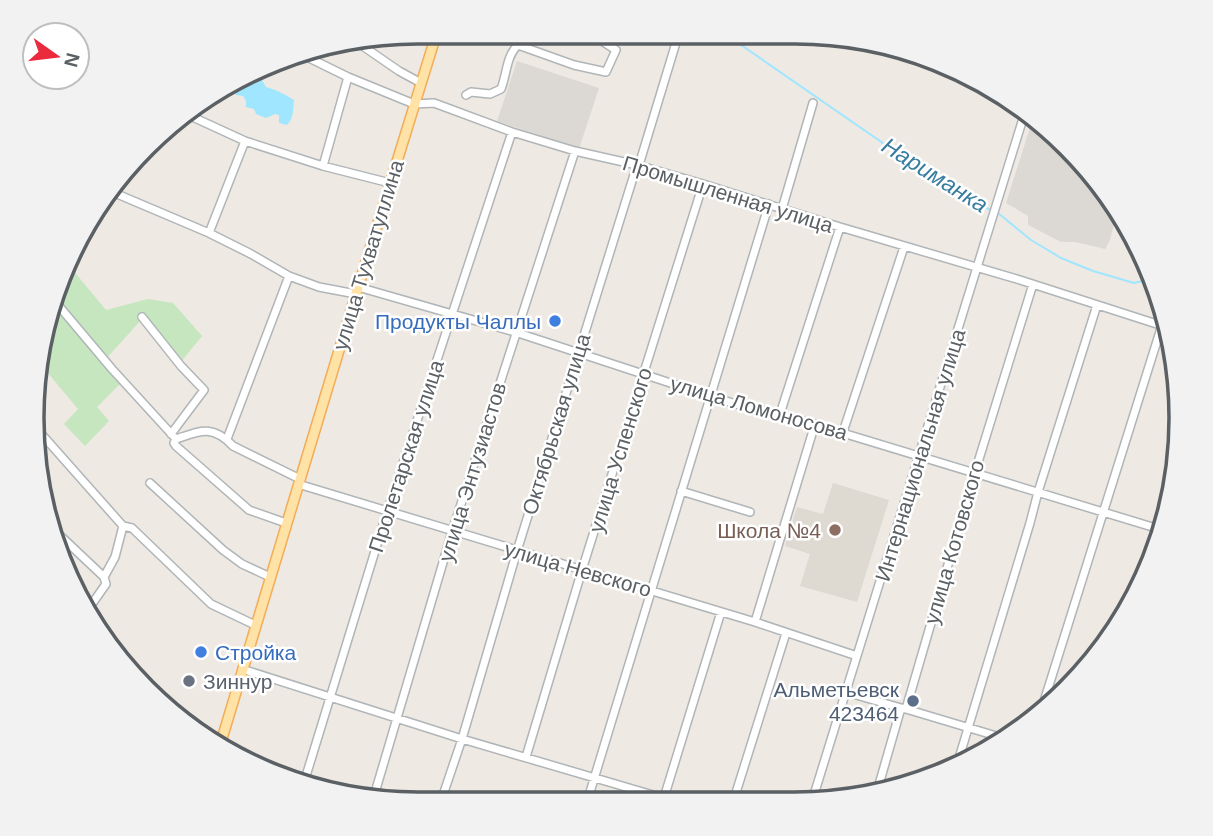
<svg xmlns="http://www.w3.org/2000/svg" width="1213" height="836" font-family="Arial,sans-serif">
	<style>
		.industrial { fill: #dcd9d5 }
		.education { fill: #ded9d1 }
		.green { fill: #c5e6be }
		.water { fill: #a1e6ff }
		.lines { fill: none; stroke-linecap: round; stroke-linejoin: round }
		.stream { stroke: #a1e6ff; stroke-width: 2 }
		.minor-casing { stroke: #b0b5b8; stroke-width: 10 }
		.major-casing { stroke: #f3ac57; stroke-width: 12 }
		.minor { stroke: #fff; stroke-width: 7 }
		.major { stroke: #ffe2a6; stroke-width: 9 }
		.shop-dot { fill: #3f7fe0; stroke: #fff; stroke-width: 2.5 }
		.education-dot { fill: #8d6e63; stroke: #fff; stroke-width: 2.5 }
		.worship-dot { fill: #6b7280; stroke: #fff; stroke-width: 2.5 }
		.service-dot { fill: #5c6f8a; stroke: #fff; stroke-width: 2.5 }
		.labels { text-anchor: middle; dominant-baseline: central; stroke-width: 5; stroke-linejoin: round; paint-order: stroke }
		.street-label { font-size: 21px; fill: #5b6064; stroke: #fff }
		.shop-label { font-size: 21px; fill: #366cbe; stroke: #fff; text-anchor: end }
		.education-label { font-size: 21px; fill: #785e54; stroke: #fff; text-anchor: end }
		.worship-label { font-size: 21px; fill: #5b616d; stroke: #fff; text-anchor: start }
		.service-label { font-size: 21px; fill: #4e5e75; stroke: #fff; text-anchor: end }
		.water-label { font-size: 23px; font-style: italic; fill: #387da0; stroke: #fff }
		.rim { fill: none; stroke: #5b6064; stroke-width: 3.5 }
	</style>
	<rect width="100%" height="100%" fill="#eee9e3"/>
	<path class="industrial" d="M517,61L599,88L579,149L497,121Z
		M1033,118L1069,145L1116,216L1110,240L1105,249L1075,242H1061L1028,225V216L1006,203Z"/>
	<path class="education" d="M833,483L889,500L857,602L800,586L810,554L785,546L797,507L823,514Z"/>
	<path class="green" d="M66,262L106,310L148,299L173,303L202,336L180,363L141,320L104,361L122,382L97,407L109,421L85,446L64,424L78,409L37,360L61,270Z"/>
	<path class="water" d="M263,69L262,80L266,87C277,90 284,94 294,100C293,109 294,118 287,125L279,123V115L275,114L266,118L256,114L254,109L246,107V101L243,96L236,95L231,84Z"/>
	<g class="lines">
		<path class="stream" d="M729,37L732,40L744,47L958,195L993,211
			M998,213L1031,240L1061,258L1093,271L1134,283L1154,278"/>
		<g class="minor-casing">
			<path id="minor" d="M354,40L399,71L421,83
				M299,53L348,77L414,104L434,103L512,132L575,151L637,165L703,184L840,227L1020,280L1163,326
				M466,95L471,92L490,94L501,89C507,74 506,56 518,45L574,65L606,72L616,50L591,34
				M184,113L245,141L323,166L390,183
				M639,165L678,36
				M323,166L348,77
				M110,191L209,233L251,254L289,276L319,287L356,294
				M782,209L813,103
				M209,233L245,141
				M358,287L515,332L710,396L739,405L780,414L1159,529
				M53,299L112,369L176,439L174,443L176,446L249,510L286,523
				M142,317L181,366L204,390L171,434
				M780,414L840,227
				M37,429L123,526L132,528L211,604L255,625
				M843,432L904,247
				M176,439C200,431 212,424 233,446L300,479
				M227,439L289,276
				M150,483L223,550L242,564L270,577
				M298,484L755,622L857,656
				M681,491L750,512
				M50,526L104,577
				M87,611L106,584L104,577L115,557L123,526
				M755,622L815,424
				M242,669L462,739L670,800
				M846,692L901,708
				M906,709L1003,738
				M1041,711L1162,325
				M526,757L582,570L703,184
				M956,768L1030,523L1038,492L1097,305
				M303,782L306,776L387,512L512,132
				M876,795L901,708L906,709L975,472L1033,284
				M374,796L452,532L575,151
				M813,798L1025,112
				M734,799L786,633
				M663,801L721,612
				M587,802L769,204
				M440,804L462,739L517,551L637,165"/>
		</g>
		<g class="major-casing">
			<path id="major" d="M221,742L356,294L437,32"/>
		</g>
		<use href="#minor" class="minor"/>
		<use href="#major" class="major"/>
	</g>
	<g class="shop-dot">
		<circle cx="555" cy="321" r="7"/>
		<circle cx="201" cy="652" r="7"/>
	</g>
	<circle class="education-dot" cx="835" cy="530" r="7"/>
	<circle class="worship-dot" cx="189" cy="681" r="7"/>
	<circle class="service-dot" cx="913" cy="701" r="7"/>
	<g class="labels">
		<g class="street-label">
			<text transform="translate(728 194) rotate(17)">Промышленная улица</text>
			<text transform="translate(368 255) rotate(-73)">улица Тухватуллина</text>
			<text transform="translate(759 408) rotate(16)">улица Ломоносова</text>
			<text transform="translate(556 424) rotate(-73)">Октябрьская улица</text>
			<text transform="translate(620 450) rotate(-73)">улица Успенского</text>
			<text transform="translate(920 455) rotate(-73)">Интернациональная улица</text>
			<text transform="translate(406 456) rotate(-72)">Пролетарская улица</text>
			<text transform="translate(472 472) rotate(-73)">улица Энтузиастов</text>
			<text transform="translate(954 542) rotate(-74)">улица Котовского</text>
			<text transform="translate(578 569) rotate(16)">улица Невского</text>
		</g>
		<g class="shop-label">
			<text x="541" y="321">Продукты Чаллы</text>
			<text x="215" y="652" text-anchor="start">Стройка</text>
		</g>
		<g class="education-label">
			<text x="821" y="530">Школа №4</text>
		</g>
		<g class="worship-label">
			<text x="203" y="681">Зиннур</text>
		</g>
		<g class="service-label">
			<text x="899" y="689">Альметьевск<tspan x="899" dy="24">423464</tspan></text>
		</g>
		<g class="water-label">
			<text transform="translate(935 175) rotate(32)">Нариманка</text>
		</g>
	</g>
	<path d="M0 0H1213V836H0ZM418 44H795A374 374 0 0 1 1169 418V418A374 374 0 0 1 795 792H418A374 374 0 0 1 44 418V418A374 374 0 0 1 418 44Z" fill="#f2f2f3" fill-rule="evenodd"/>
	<path class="rim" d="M418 44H795A374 374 0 0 1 1169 418V418A374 374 0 0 1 795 792H418A374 374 0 0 1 44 418V418A374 374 0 0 1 418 44Z"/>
	<g transform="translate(56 56) rotate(104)"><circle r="33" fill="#ffffff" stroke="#bdbfc1" stroke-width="2"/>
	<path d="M0-5L12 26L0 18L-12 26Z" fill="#eb2b3d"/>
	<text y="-10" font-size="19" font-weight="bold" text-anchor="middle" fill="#5b6064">N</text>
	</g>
</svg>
